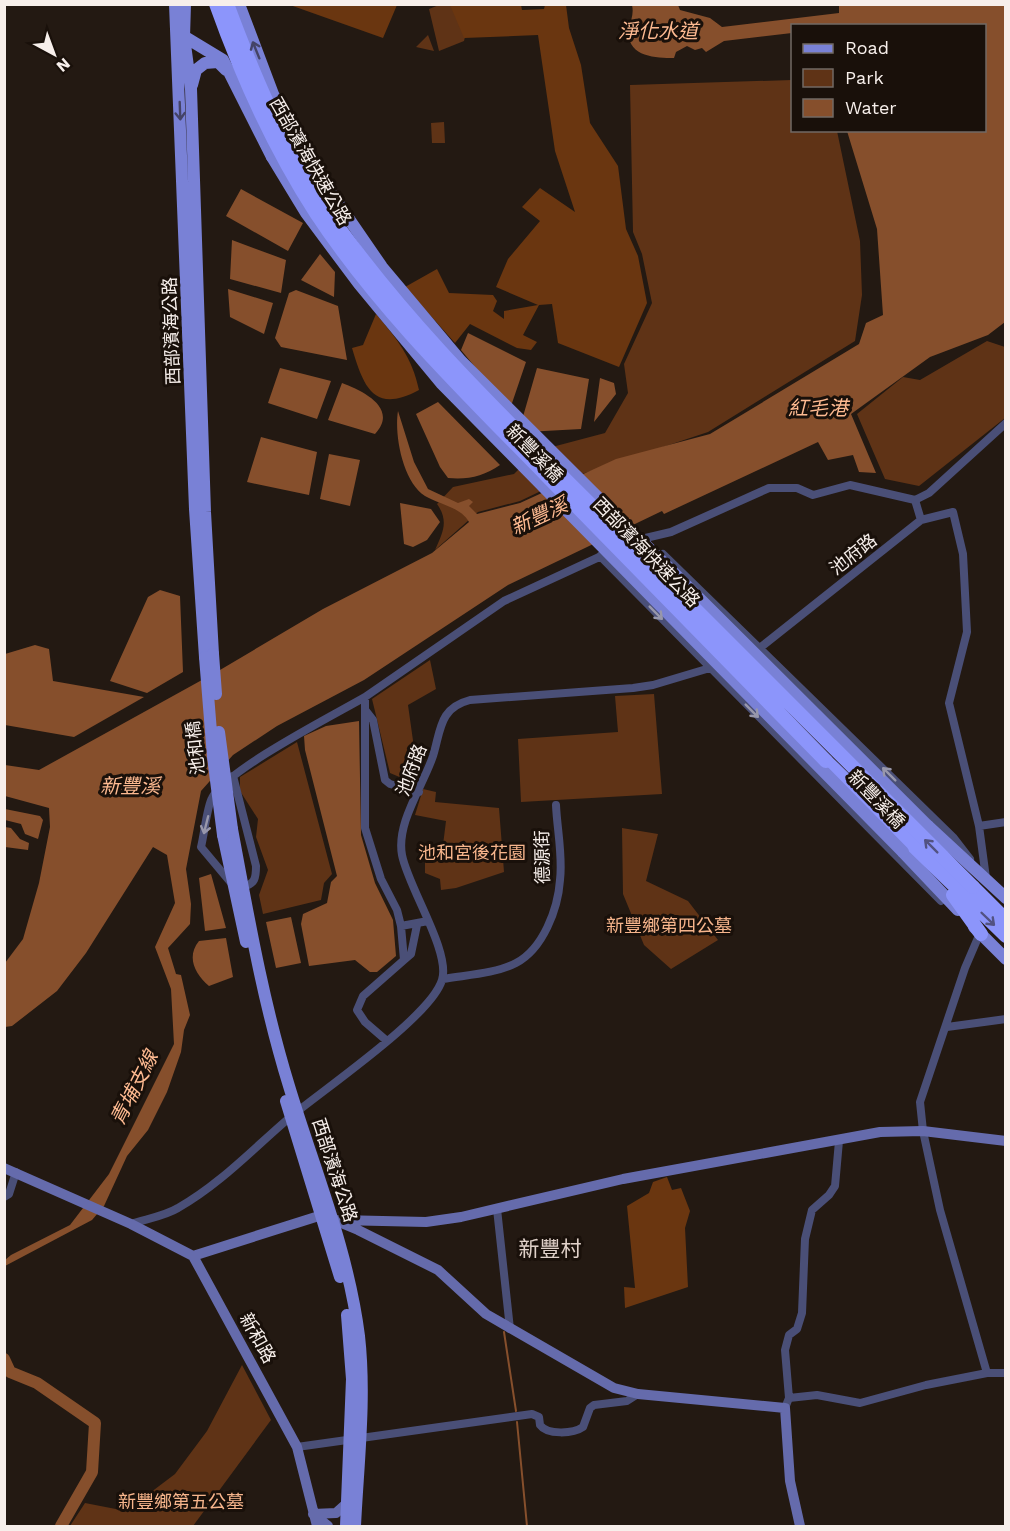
<svg xmlns="http://www.w3.org/2000/svg" width="1010" height="1531" font-family="'Work Sans','Noto Sans TC',sans-serif">
	<style>
		.green { fill: #5f3316 }
		.forest { fill: #6a3610 }
		.water { fill: #864f2c }
		.lines { fill: none; stroke-linecap: round; stroke-linejoin: round }
		.stream { stroke: #864f2c; stroke-width: 2 }
		.river { stroke: #864f2c; stroke-width: 12 }
		.street { stroke: #4a4f77; stroke-width: 8 }
		.secondary { stroke: #656bac; stroke-width: 10 }
		.primary { stroke: #7981d6; stroke-width: 12 }
		.highway { stroke: #8c95fb; stroke-width: 14 }
		.primary-bridge { stroke: #7981d6; stroke-width: 12 }
		.highway-bridge { stroke: #8c95fb; stroke-width: 14 }
		.oneway { stroke: #444366 }
		.oneway2 { stroke: #9897ab }
		.oneway3 { stroke: #525282 }
		.labels { text-anchor: middle; dominant-baseline: central; stroke-width: 6; stroke-linejoin: round; paint-order: stroke }
		.street-label { font-size: 18px; fill: #f7efeb; stroke: #19100a }
		.park-label { font-size: 18px; fill: #f7b58c; stroke: #19100a }
		.water-label { font-size: 20px; font-style: italic; fill: #feba91; stroke: #19100a }
		.quarter-label { font-size: 21px; fill: #e0d1c9; stroke: #19100a }
	</style>
	<rect width="100%" height="100%" fill="#231912"/>
	<path class="green" d="M454,4L469,20L464,41L439,51L429,9L439,5Z
		M428,35L434,51L416,47Z
		M792,80V130L837,131L860,241L862,295L855,341L708,432L564,480L520,501L478,512L435,550C443,532 449,521 437,504L453,487L514,474L537,451L605,433L628,393L624,364L652,303L642,254L633,232L630,85Z
		M444,122L445,143H432L431,123Z
		M987,341L1005,347V418L919,486L885,479L857,414L903,377L920,380Z
		M430,660L436,689L408,705L418,776L416,784L390,773L372,699Z
		M654,694L662,794L521,802L518,739L618,732L615,696Z
		M297,742L332,874L324,883L321,900L263,914L259,895L268,870L256,837L258,819L240,791V777Z
		M423,789L436,792L435,802L499,808L504,872L456,888L441,890L440,879L425,873V852H433L436,844L443,845L446,821L415,815Z
		M622,828L658,834L646,881L688,901L718,940L671,969L644,945L623,894Z
		M242,1365L271,1420L193,1526H70L85,1503L126,1511L175,1474L207,1431Z"/>
	<path class="forest" d="M290,5H397L383,38Z
		M450,5H521L522,10L544,9L545,5H566L569,28L581,65L590,123L618,166L626,229L638,256L647,303L619,367L558,343L552,304L539,305L523,335L537,342L531,350L517,348L470,324L455,343L405,287L437,269L449,293L493,295L497,301L493,311L504,319V311L538,305L496,287L508,259L540,221L522,207L540,188L575,212L555,151L538,35L464,38Z
		M376,314C397,339 412,357 419,390C374,414 364,388 352,348L363,345Z
		M667,1177L672,1190L681,1188L690,1211L685,1228L688,1287L625,1308L624,1287L635,1288L627,1206L649,1193L653,1182Z"/>
	<path class="water" d="M632,5H678L680,10L710,18L722,27L839,13V5H1005V322L988,335L930,357L851,414L876,473L859,472L853,455L828,460L818,442L664,514L662,511L508,585L364,680L277,726L233,755L201,791L186,869L191,904L190,924L168,948L176,974L181,975L190,1015L184,1030L181,1052L167,1092L148,1130L127,1156L104,1206L92,1220L5,1266V1260L11,1255L70,1225L109,1174L174,1044L171,989L155,947L175,903L167,855L153,847L86,953L57,991L12,1026L5,1027V963L23,939L39,883L50,827L49,808L5,796V765L39,770L220,670L323,609L432,553L469,522C461,507 438,504 425,496C403,482 394,435 398,411L414,462L428,489L458,503L469,499L473,502L469,506L477,514L520,503L616,459L710,434L859,344L866,323L883,315L877,229L847,131L984,130V26H792V33L724,41L706,52L702,48L695,50L687,46L676,52L674,58C655,58 625,57 629,28C631,20 634,14 632,5Z
		M241,189L303,223L288,251L226,216Z
		M232,240L286,260L281,293L230,279Z
		M320,254L335,272L334,297L301,280Z
		M228,289L273,303L264,334L230,317Z
		M296,290L338,306L347,360L281,347L275,338L289,293Z
		M468,333L526,362L510,409L461,350Z
		M280,368L331,381L317,419L268,403Z
		M537,368L589,379L581,429L526,432L522,420Z
		M600,378L614,383L616,394L594,422Z
		M342,383C363,391 399,408 375,434L328,420Z
		M438,402L500,465C484,476 468,480 448,478L440,467L416,414Z
		M261,437L317,452L309,495L247,482Z
		M329,454L360,460L350,506L320,499Z
		M400,503L431,509L440,522L427,540L413,547L404,544Z
		M160,590L180,596L183,672L147,693L110,681L148,597Z
		M35,645L49,649L53,681L144,697L74,737L5,725V654Z
		M359,721L361,835L375,883L393,920L396,956L377,972H370L355,960L309,966L301,924L303,914L327,903L331,882L337,876L305,750L304,736L326,726Z
		M5,809L40,816L43,820L38,839L25,834L21,824L5,820Z
		M5,827L11,828L20,839L29,843L28,850L5,847Z
		M211,874L226,928L205,931L199,878Z
		M291,917L301,963L276,968L266,922Z
		M226,938L233,977L209,986C195,974 186,957 199,941Z"/>
	<g class="lines">
		<path class="stream" d="M504,1332L516,1411
			M517,1422L527,1526"/>
		<path class="river" d="M4,1359L10,1372L37,1383L95,1423L92,1472L61,1526"/>
		<path class="street" d="M921,520L953,512L963,554L967,632L949,703L979,826L986,878
			M637,540L671,532L769,488H797L813,495L850,485L915,500L929,493L1006,423
			M663,554L953,837L970,859
			M600,556L941,901
			M750,651L761,647L921,520L915,500
			M366,711L373,720L385,780L390,784L419,792
			M233,776L256,866C256,878 255,884 243,887
			M979,826L1006,822
			M232,884L201,847C204,836 207,806 212,798C226,770 334,715 365,697
			M401,926L428,921
			M980,933L965,968L920,1102L923,1131L940,1210L987,1373
			M404,960L411,954L417,925
			M443,979C465,975 495,974 516,963C543,949 558,909 560,880C563,856 557,829 556,805
			M947,1027L1006,1019
			M387,1041L365,1022L357,1010L363,996L404,960L401,926L397,910L381,879L365,828V697L504,601L610,552
			M4,1197L9,1194L16,1172
			M497,1209L510,1329
			M131,1224C146,1219 165,1216 178,1208C219,1185 253,1149 288,1119C321,1091 431,1017 442,980C451,952 408,887 402,855C396,823 423,786 433,756C441,730 439,708 470,700L633,688L653,685L720,665
			M789,1398L817,1395L860,1403L926,1385L987,1373H1006
			M785,1408L789,1398L785,1350L789,1335L797,1329L802,1313L805,1239L812,1210L829,1195L835,1186L839,1141
			M297,1447L532,1414L539,1417L540,1425C547,1435 573,1434 583,1427L590,1408L594,1405L627,1401L638,1394"/>
		<path class="secondary" d="M4,1168L131,1224L193,1256L297,1447L317,1526
			M339,1220L426,1222L461,1217L623,1179L880,1132L923,1131L1006,1141
			M193,1256L322,1215L358,1230L438,1270L486,1314L614,1388L638,1394L785,1408L790,1481L800,1526
			M313,1514L336,1513L346,1504
			M313,1514L328,1526"/>
		<path class="primary" d="M175,4L195,509L205,657
			M185,4L184,37L191,89L205,512L213,654
			M239,4L273,94L296,142
			M180,34L223,60L272,157
			M192,85L196,70L205,63L218,62L226,70
			M928,826L1006,898
			M232,829C248,915 263,1002 289,1086C314,1169 348,1249 359,1336C366,1398 358,1464 355,1526
			M223,835L246,942
			M903,852L958,910
			M974,927L1006,959
			M286,1101L340,1277
			M346,1526L352,1379L347,1315"/>
		<path class="highway" d="M826,761L1006,936
			M973,887L1006,920
			M953,895L981,934"/>
		<path class="primary-bridge" d="M296,142L382,267L461,361L928,826
			M272,157L306,213L359,284L441,383L903,852
			M213,654L216,694
			M205,657L213,757L223,835
			M219,732L232,829"/>
		<path class="highway-bridge" d="M216,4C242,77 274,148 316,213C380,310 466,393 547,476C640,571 733,666 826,761
			M227,4C253,74 282,143 323,205C407,329 520,433 625,539C741,656 857,772 973,887"/>
	</g>
	<defs><path id="oneway-shaft" d="M-6 0H5M1.5-3L5.5 0L1.5 3" fill="none" stroke-width="1.6" stroke-linecap="round" stroke-linejoin="round" transform="scale(1.5)"/></defs>
	<g class="oneway">
		<use href="#oneway-shaft" transform="translate(256 50) rotate(-112)"/>
		<use href="#oneway-shaft" transform="translate(180 111) rotate(88)"/>
	</g>
	<g class="oneway2">
		<use href="#oneway-shaft" transform="translate(656 613) rotate(45)"/>
		<use href="#oneway-shaft" transform="translate(752 711) rotate(45)"/>
		<use href="#oneway-shaft" transform="translate(889 774) rotate(-135)"/>
		<use href="#oneway-shaft" transform="translate(206 825) rotate(104)"/>
	</g>
	<g class="oneway3">
		<use href="#oneway-shaft" transform="translate(931 846) rotate(-135)"/>
		<use href="#oneway-shaft" transform="translate(988 919) rotate(44)"/>
	</g>
	<g class="labels">
		<g class="street-label">
			<text transform="translate(311 161) rotate(60)">西部濱海快速公路</text>
			<text transform="translate(171 331) rotate(-92)">西部濱海公路</text>
			<text transform="translate(535 453) rotate(46)">新豐溪橋</text>
			<text transform="translate(647 552) rotate(46)">西部濱海快速公路</text>
			<text transform="translate(853 554) rotate(-38)">池府路</text>
			<text transform="translate(195 748) rotate(-96)">池和橋</text>
			<text transform="translate(411 770) rotate(-69)">池府路</text>
			<text transform="translate(877 799) rotate(46)">新豐溪橋</text>
			<text transform="translate(542 857) rotate(-91)">德源街</text>
			<text transform="translate(335 1170) rotate(72)">西部濱海公路</text>
			<text transform="translate(258 1338) rotate(61)">新和路</text>
		</g>
		<g class="park-label">
			<text x="472" y="852">池和宮後花園</text>
			<text x="669" y="925">新豐鄉第四公墓</text>
			<text x="181" y="1501">新豐鄉第五公墓</text>
		</g>
		<g class="water-label">
			<text x="658" y="31">淨化水道</text>
			<text x="818" y="408">紅毛港</text>
			<text transform="translate(539 516) rotate(-25)">新豐溪</text>
			<text x="130" y="786">新豐溪</text>
			<text transform="translate(134 1088) rotate(-63)">青埔支線</text>
		</g>
		<g class="quarter-label">
			<text x="550" y="1248">新豐村</text>
		</g>
	</g>
	<rect width="1010" height="1531" fill="none" stroke="#f7efeb" stroke-width="12"/>
	<rect x="791" y="24" width="195" height="108" fill="#19100a" stroke="#726964" stroke-width="1.5"/>
	<rect x="803" y="44" width="30" height="9" fill="#7981d6" stroke="#726964" stroke-width="1.5"/>
	<text x="845" y="54" font-size="18" fill="#f7efeb">Road</text>
	<rect x="803" y="69" width="30" height="18" fill="#5f3316" stroke="#726964" stroke-width="1.5"/>
	<text x="845" y="84" font-size="18" fill="#f7efeb">Park</text>
	<rect x="803" y="99" width="30" height="18" fill="#864f2c" stroke="#726964" stroke-width="1.5"/>
	<text x="845" y="114" font-size="18" fill="#f7efeb">Water</text>
	<g transform="translate(54 54) rotate(139)" stroke="#19100a" stroke-width="4.5" paint-order="stroke">
	<path d="M0-4.5L10 22L0 15L-10 22Z" fill="#f7efeb"/>
	<text y="-9" font-size="16" font-weight="bold" text-anchor="middle" fill="#f7efeb">N</text>
	</g>
</svg>
